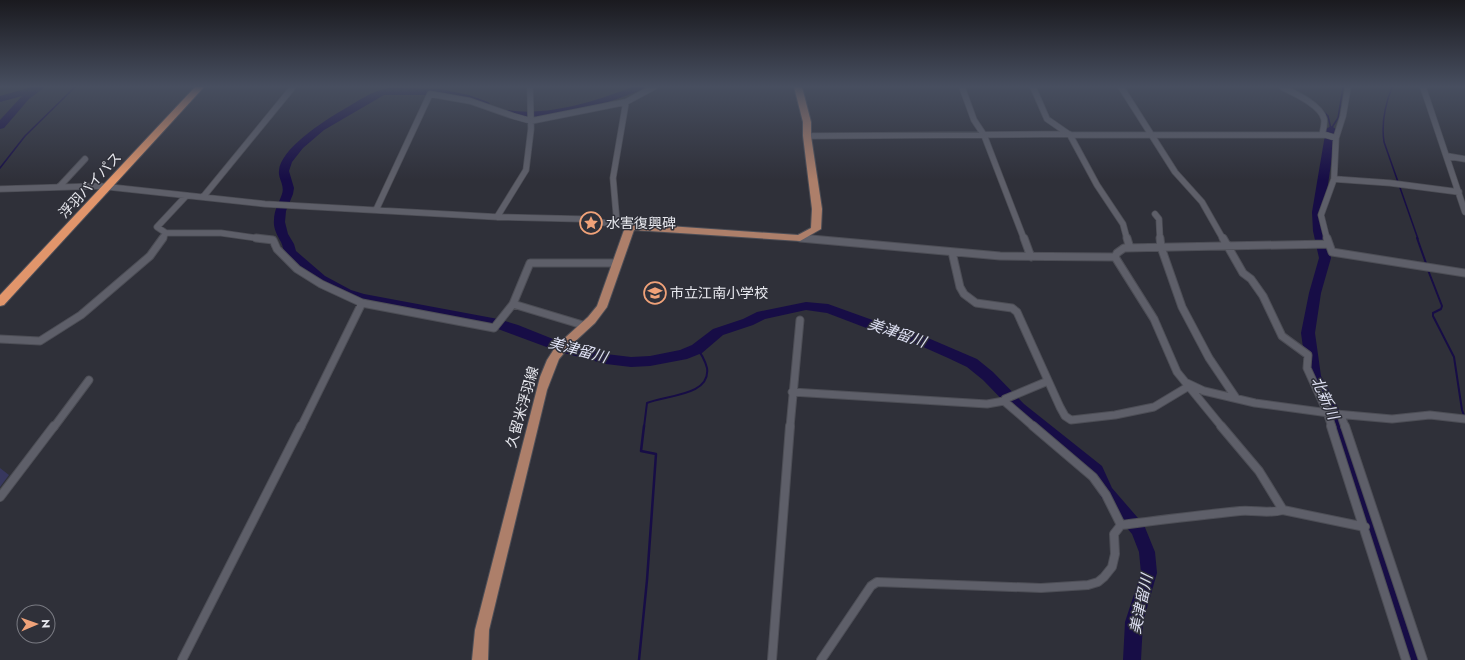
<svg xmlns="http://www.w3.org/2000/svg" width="1465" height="660" font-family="Jost,'Noto Sans JP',sans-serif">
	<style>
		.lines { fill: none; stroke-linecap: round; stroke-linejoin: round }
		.stream-far2 { stroke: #170d46; stroke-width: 1.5 }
		.stream-far1 { stroke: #170d46; stroke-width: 2 }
		.stream { stroke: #170d46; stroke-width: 2.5 }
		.river { fill: #170d46; fill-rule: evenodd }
		.street-far2-casing { stroke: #4d4e56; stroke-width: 7 }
		.street-far1-casing { stroke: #4d4e56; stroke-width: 9 }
		.street-casing { stroke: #4d4e56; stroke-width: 10 }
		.primary-casing { stroke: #4d4e56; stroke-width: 2 }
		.highway-casing { stroke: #4d4e56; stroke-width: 2 }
		.street-far2 { stroke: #5e5f69; stroke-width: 5.5 }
		.street-far1 { stroke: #5e5f69; stroke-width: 7 }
		.street { stroke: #5e5f69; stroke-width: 8 }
		.primary { fill: #ad7f6a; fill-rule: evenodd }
		.highway { fill: #e1956b; fill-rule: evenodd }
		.shaded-wall { fill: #37375e }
		.labels { text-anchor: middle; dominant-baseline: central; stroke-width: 3; stroke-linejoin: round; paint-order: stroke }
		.street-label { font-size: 14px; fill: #e8e9ef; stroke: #2f3039 }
		.poi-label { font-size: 14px; fill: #e8e9ef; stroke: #2f3039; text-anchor: start }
		.water-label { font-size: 15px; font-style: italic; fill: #dee0f3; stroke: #2f3039 }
	</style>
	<rect width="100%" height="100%" fill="#2f3039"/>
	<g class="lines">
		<path class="stream-far2" d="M1392,87C1385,105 1381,122 1384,142L1418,239
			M1312,101L1328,116L1331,129
			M1331,129L1338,118L1343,87
			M0,168L25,136L75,87"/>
		<path class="stream-far1" d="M1417,238L1427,266
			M1428,270L1442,306L1441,309L1433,313V316L1454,357L1462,410L1465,418
			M644,427L647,403C666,395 711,396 707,368C705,361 702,354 697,349"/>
		<path class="stream" d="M639,660L647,580L656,454L641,451L644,426"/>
		<path class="river" d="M32,87H45L29,99L4,128L0,129V120L22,96L0,102V96Z
			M632,87H645L643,89C607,104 543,125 505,115L503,113L508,110C545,117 597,101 632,87Z
			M390,88L440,89L469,95L488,102L490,104L485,107L464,99L440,95H384L324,130L303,148L292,162L289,171L294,188L293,194L286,211L285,222L288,234L294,244L296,251L325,276L351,290L364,294L498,319L518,325L563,343L606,354L631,357L650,356L680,350L692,345L713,329L743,319L757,312L806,302L828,304L878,322L921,335L977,359L993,372L1024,404L1102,466L1112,488L1144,525L1155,552L1157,573L1143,622L1141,660H1123L1125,622L1141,573L1139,552L1132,534L1101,497L1091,475L1014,412L983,380L967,367L948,358L912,342L869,329L827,313L806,310L765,319L753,325L723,335L702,353L687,359L650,366L631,367L606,364L560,352L498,329L364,302C341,296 321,286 303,271C296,266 289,261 285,254C283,250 283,246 281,242C277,235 273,228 274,220C274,210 279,203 282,194C285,185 278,179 279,171C280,149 324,121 341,111C357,102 372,90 390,88Z
			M1331,126L1336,129L1324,212L1325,231L1331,258L1321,293L1315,333L1321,376L1338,407L1423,660H1405L1324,407L1307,376L1301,333L1309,293L1319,258L1313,231L1312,212L1326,129Z"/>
		<g class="street-far2-casing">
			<path id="street-far2" d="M962,87L974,120L984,135L1024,239
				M1033,87L1047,119L1070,135H1326L1336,138
				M1121,87L1175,172L1202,202L1223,239
				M1282,87C1294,93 1321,105 1324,119C1325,124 1323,130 1322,135
				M1423,87L1465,212
				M1070,135L1097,185L1123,224L1127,239
				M807,136L1069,134
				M1447,156L1465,159
				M1334,179L1390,183L1459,192
				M59,187L85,159
				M0,189L100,186L265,204L497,217L581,219L631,227
				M186,196L157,227L166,233H221L263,239
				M203,197L293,87
				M376,210L430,94L470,101L513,116L531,121L626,102L654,87
				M1155,214L1159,219L1160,239
				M497,217L526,170L531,129L530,87
				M617,224L613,178L626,102
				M800,238L808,239
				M162,239L166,233
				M1327,239L1321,215L1334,179L1336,138L1343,116L1348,87"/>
		</g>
		<g class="street-far1-casing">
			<path id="street-far1" d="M256,238L273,240L277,249L297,269L321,284L362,303L494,328L513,304L530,263H617
				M800,238L1000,256L1115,257
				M1024,238L1031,257
				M1127,238L1130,248
				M1160,238L1161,247L1182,307L1209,358L1236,398
				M1223,238L1243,273L1251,279L1263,296L1282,336L1308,355L1307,368L1327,412L1332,427
				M1327,238L1332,252L1465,273
				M952,252L960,287L964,294L976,303L1012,308L1017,312L1060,407L1065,416L1071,420L1115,415L1154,407L1189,386
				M1115,257L1154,319L1177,372L1222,427
				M1115,257L1117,253L1124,248L1329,244
				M513,304L586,326
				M0,339L40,341L81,315L150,256L163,238
				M1187,383L1204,391L1255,403L1336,414L1392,419L1430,415L1465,419
				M792,392L987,404L1004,401L1034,427
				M1004,401L1005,399L1048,381
				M1341,415L1345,427
				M54,427L89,380
				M301,427L362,303
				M790,427L800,320"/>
		</g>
		<g class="street-casing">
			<path id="street" d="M1033,426L1093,477L1106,495L1121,525
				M1221,426L1259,471L1283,510
				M1331,426L1406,660
				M1345,426L1423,660
				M0,497L54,426
				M182,660L301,426
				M772,660L790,426
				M821,660L871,586L877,582L1041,588L1088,585L1098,582L1104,577L1112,567L1115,554L1114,534L1121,525C1161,520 1200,515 1240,511C1257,510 1267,514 1283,510L1365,527"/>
		</g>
		<g class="primary-casing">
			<path id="primary" d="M794,87H802L811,122V136L822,209L821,229L800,241L634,230L607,307L595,323L570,346L559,359L547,390L489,630L488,660H472L475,630L540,377L547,360L556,346L588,317L597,306L624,230L628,225L640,224L798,235L811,228L812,209L803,136V122Z"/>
		</g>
		<g class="highway-casing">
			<path id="highway" d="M195,87H204L4,305L0,306V295Z"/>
		</g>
		<use href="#street-far2" class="street-far2"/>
		<use href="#street-far1" class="street-far1"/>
		<use href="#street" class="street"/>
		<use href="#primary" class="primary"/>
		<use href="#highway" class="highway"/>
	</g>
	<path class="shaded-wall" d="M0,468L9,475L0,487Z"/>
	<linearGradient id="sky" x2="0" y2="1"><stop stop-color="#1a1a1f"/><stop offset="0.48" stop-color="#474e5f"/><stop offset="1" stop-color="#474e5f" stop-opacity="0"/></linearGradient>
	<rect width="1465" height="180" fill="url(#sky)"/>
	<defs>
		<g id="sight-ring" transform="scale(1.15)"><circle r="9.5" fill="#2f3039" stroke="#f0a279" stroke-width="1.5"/><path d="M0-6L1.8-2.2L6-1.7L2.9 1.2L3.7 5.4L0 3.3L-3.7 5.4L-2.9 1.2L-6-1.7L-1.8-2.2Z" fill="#f0a279"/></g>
		<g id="school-ring" transform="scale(1.15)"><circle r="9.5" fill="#2f3039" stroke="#f0a279" stroke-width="1.5"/><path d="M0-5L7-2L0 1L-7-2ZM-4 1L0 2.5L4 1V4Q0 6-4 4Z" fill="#f0a279"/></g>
	</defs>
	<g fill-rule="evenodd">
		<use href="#sight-ring" x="591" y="223"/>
		<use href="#school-ring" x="655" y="293"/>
	</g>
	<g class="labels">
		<g class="street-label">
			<text transform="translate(90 185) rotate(-47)">浮羽バイパス</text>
			<text transform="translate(522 407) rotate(-74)">久留米浮羽線</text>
		</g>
		<g class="poi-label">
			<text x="606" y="223">水害復興碑</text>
			<text x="670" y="293">市立江南小学校</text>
		</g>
		<g class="water-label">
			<text transform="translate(897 333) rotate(19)">美津留川</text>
			<text transform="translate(578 350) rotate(15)">美津留川</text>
			<text transform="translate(1325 398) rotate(66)">北新川</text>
			<text transform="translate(1141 604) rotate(-78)">美津留川</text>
		</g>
	</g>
	<g transform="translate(36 624) rotate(88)"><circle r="19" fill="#2f3039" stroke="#797a82"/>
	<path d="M0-3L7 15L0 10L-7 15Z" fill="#f0a279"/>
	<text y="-6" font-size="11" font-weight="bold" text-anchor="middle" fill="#e8e9ef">N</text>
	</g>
</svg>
